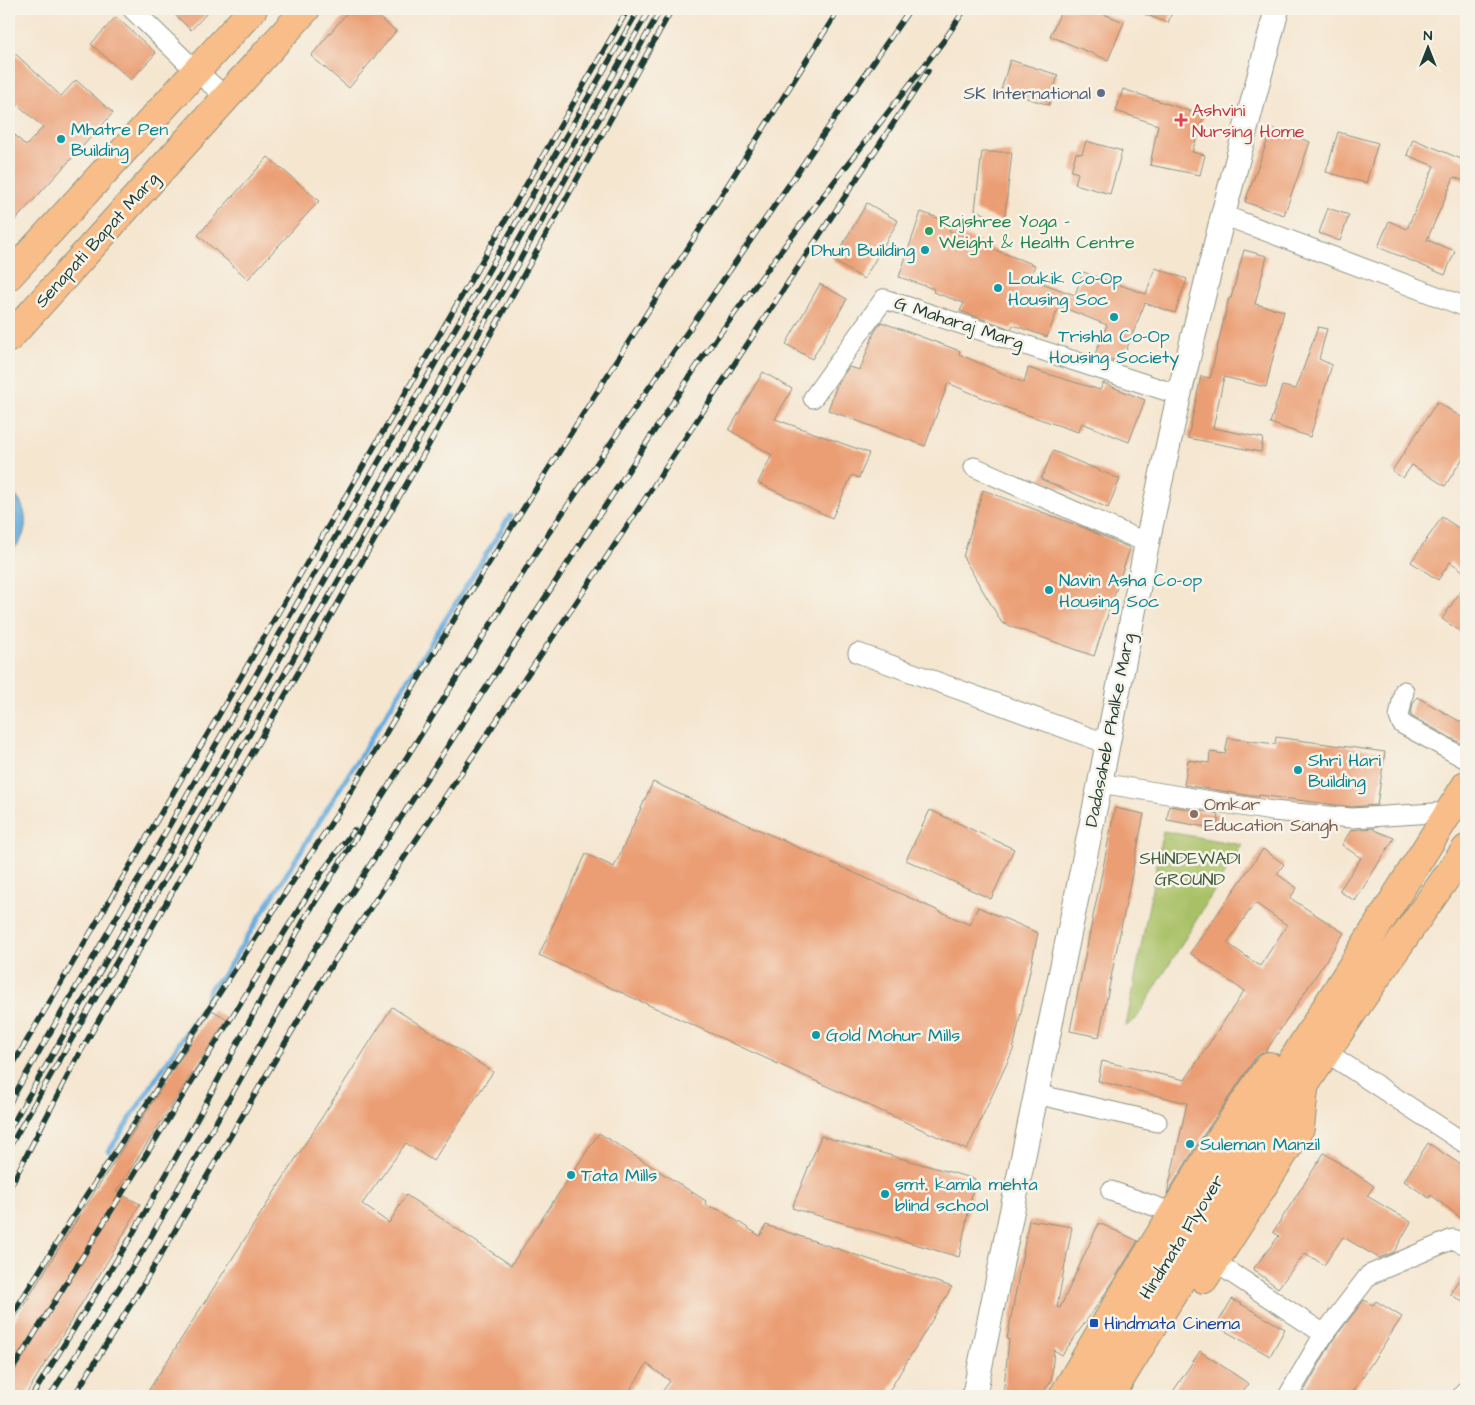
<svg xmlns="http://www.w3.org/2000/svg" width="1475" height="1405" font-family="'Architects Daughter',sans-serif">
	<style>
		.green { fill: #a9c166; stroke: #647f4d }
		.water { fill: #67addd; stroke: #437588 }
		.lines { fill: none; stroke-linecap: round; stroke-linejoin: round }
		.stream { stroke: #67addd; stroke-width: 5 }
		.building { fill: #eb9e73; fill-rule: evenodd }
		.minor-casing { stroke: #8a9282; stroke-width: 21 }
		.tertiary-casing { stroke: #8a9282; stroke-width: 26 }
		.primary-casing { stroke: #8a9282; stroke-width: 30 }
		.trunk-casing { stroke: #8a9282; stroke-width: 30 }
		.minor { stroke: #fff; stroke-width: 19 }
		.tertiary { stroke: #fff; stroke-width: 24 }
		.primary { stroke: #f8bd88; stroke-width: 28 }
		.trunk { stroke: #f8bd88; stroke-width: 28 }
		.rail-casing { stroke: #1f3d34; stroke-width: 5.5 }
		.rail { stroke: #f7f3e8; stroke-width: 4; stroke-dasharray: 11; stroke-linecap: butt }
		.service-dot { fill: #5c6f8a; stroke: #f7f3e8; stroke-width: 2 }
		.health-dot { fill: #e0444e; stroke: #f7f3e8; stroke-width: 2 }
		.culture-dot { fill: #0f9aa8; stroke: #f7f3e8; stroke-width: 2 }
		.leisure-dot { fill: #2e9e5b; stroke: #f7f3e8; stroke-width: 2 }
		.education-dot { fill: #8d6e63; stroke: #f7f3e8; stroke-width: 2 }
		.transit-dot { fill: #1a4fb4; stroke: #f7f3e8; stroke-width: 2 }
		.labels { text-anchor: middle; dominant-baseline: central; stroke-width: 5; stroke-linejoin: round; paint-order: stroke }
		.service-label { font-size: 18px; fill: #4e5e75; stroke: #f7f3e8; text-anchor: end }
		.health-label { font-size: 18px; fill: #be3a42; stroke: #f7f3e8; text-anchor: start }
		.culture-label { font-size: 18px; fill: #0d838f; stroke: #f7f3e8; text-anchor: start }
		.leisure-label { font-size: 18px; fill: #27864d; stroke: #f7f3e8; text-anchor: start }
		.street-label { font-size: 18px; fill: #1f3d34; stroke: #f7f3e8 }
		.education-label { font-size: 18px; fill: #785e54; stroke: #f7f3e8; text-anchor: start }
		.park-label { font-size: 18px; fill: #425e40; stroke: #f7f3e8 }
		.transit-label { font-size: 18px; fill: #164399; stroke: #f7f3e8; text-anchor: start }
	</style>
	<rect width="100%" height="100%" fill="#f7f3e8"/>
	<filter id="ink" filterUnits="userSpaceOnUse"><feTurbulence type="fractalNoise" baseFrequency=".02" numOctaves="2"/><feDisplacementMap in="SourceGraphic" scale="10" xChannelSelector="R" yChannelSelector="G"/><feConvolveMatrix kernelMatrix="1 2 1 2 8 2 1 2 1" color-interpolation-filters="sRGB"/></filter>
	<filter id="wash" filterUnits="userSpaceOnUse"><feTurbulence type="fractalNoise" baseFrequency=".0096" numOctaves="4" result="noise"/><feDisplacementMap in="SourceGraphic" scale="20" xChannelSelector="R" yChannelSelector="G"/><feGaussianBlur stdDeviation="1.12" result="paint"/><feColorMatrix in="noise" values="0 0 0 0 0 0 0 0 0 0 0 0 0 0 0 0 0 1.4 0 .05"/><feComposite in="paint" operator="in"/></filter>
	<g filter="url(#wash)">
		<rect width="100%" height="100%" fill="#f5e6d0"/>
		<path class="green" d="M1163,831L1242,845L1136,1019L1126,1026Z"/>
		<path class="water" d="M9,490C31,505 31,538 9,553Z"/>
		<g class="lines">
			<path class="stream" d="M109,1151L206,1002C208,991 211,984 221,979L510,516"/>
		</g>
		<g id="blocks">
			<path class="building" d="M169,9H211L191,30Z
				M350,9H368L396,31L349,88L311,56Z
				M1062,9H1091L1124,22L1108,60L1050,36Z
				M1134,9H1173L1168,23L1134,10Z
				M116,17L156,53L131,80L91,44Z
				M9,48L61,96L76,80L113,113L9,227V142L15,135L26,146L43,127L9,97Z
				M1010,60L1058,75L1049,105L1001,90Z
				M1123,89L1204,116L1192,152L1205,155L1200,175L1150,165L1158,125L1116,111Z
				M1272,128L1310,142L1284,215L1245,202Z
				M1338,132L1378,143L1366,183L1326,172Z
				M1413,139L1466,161V182L1454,177L1427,240L1455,251L1445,275L1378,247L1389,221L1407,229L1434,166L1407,155Z
				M1086,141L1122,151L1110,194L1075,184L1078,173L1071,171L1076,153L1082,154Z
				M982,152H1012L1004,222L975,210Z
				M268,157L319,201L248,279L198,235Z
				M867,203L898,221L864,279L833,261Z
				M1328,208L1349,215L1340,241L1319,233Z
				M921,212L952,223L949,231L980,241L979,244L1035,265L1030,279L1075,295L1083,272L1146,294L1155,268L1187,279L1175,313L1145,303L1121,363L1095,354L1107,325L1059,306L1047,337L1013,325L1011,329L960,311L964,303L933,292L934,289L899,277Z
				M1244,250L1267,256L1255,304L1284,311L1266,387L1224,377L1213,428L1263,438L1261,452L1188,438L1201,376L1210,378L1229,298H1231Z
				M820,284L847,299L812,359L786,344Z
				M881,322L960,351L959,354L1024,383L1028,368L1100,390L1103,383L1145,400L1129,442L1082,423L1078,432L1004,407L948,383L925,446L828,410L838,382L849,367L860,370L874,333Z
				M1318,327L1327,329L1319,359L1332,365L1310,437L1270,423L1282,386L1296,389Z
				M763,372L792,389L775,419L869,453L859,478L852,475L832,518L758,483L772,455L729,430Z
				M1437,402L1466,420V453L1445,486L1412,465L1403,478L1392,471Z
				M1053,451L1120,479L1108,508L1041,479Z
				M983,490L1082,527L1130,548L1094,656L1002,623L963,557Z
				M1442,517L1466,533V573L1450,562L1438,580L1411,562Z
				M1466,583V635L1442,619Z
				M1417,697L1466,725V746L1411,716L1413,703Z
				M1276,737L1385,752L1377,805L1352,807L1259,795V797L1184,785L1188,760L1209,763L1210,752L1225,754L1228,738L1275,744Z
				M653,782L970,925L978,907L1038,933L1013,1050L967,1150L539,955L586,854L614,867Z
				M1169,806L1219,814L1217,829L1167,820Z
				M1115,808L1144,814L1099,1037L1070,1031Z
				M930,810L1014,849L991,899L906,860Z
				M1374,828V830L1394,838L1355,901L1339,891L1361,858L1342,845L1351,830Z
				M1263,849L1284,864L1277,874L1297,888L1290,898L1344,933L1266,1051L1256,1057L1196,1146L1167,1194L1187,1103L1098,1081L1102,1061L1185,1080L1244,991L1190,953ZM1255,903L1287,925L1260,966L1227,943Z
				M392,1007L493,1072L433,1161L406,1143L362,1204L389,1223L406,1195L511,1265L599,1133L706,1201L705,1205L720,1210L760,1236L766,1225L952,1287L886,1396H659L670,1381L647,1364L626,1396H145Z
				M212,1010L227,1019L116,1192L140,1204L120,1241L25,1396H9V1329L79,1216Z
				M821,1136L975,1179L959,1257L792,1208Z
				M1428,1143L1466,1168V1222L1431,1195L1429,1198L1404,1181Z
				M1324,1153L1374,1186L1367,1196L1411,1222L1394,1252L1379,1258L1343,1237L1324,1265L1305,1253L1278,1288L1253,1269L1279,1236L1273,1232Z
				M1029,1220L1072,1227L1057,1307L1060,1308L1099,1223L1138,1241L1101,1300L1062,1355L1054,1350L1051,1382L1039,1396H1003L1009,1339H1007Z
				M1466,1267V1304L1450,1294Z
				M1232,1299L1285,1329L1270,1356L1216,1326Z
				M1364,1300L1373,1305L1376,1301L1402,1317L1350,1396H1309L1303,1393L1333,1340Z
				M1200,1351L1249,1384L1240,1396H1170Z"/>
		</g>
	</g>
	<g filter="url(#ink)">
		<use href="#blocks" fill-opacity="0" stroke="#8a9282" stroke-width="1"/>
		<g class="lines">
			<g class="minor-casing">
				<path id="minor" d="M132,9L196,71L226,97
					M1223,215L1466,307
					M813,398L884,299L1179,395
					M974,467L1147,543
					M858,653L1108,744
					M1404,691L1399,717L1402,724L1466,759
					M1100,783L1272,811L1352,818L1450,812
					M1326,1052L1466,1144
					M1036,1094L1157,1122
					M1111,1191L1174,1213
					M1215,1262L1324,1334
					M1288,1396L1324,1334L1369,1275L1453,1239L1466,1245
					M1462,1396L1466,1390"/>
			</g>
			<g class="tertiary-casing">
				<path id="tertiary" d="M974,1396L1100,783L1147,543L1179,395L1223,215L1277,9"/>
			</g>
			<g class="primary-casing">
				<path id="primary" d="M9,276L253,9
					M9,338L306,9"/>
			</g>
			<g class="trunk-casing">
				<path id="trunk" d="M1204,1279L1300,1128L1304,1090
					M1063,1396L1111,1314L1209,1155L1269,1066
					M1085,1396L1226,1166L1466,785
					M1110,1396C1180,1281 1251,1167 1325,1054C1370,984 1419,917 1466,849"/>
			</g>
			<use href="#minor" class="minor"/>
			<use href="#tertiary" class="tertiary"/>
			<use href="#primary" class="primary"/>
			<use href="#trunk" class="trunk"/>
			<g class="rail-casing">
				<path id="rail" d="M9,1071L213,725L628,9
					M9,1104L639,9
					M9,1130L403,444L650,9
					M9,1148C85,1014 164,882 241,749C384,504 522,256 661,9
					M9,1189L77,1058L422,457L672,9
					M9,1320L81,1204L339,811L470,593L839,9
					M9,1375L322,872L354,830
					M32,1396L131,1237L189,1134L305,918L546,537L910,9
					M50,1396L144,1249L309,958L704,355L789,240L945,39L965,9
					M74,1396L146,1280L325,975L600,567L928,71"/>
			</g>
			<use href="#rail" class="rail"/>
		</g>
	</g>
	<circle class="service-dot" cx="1101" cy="93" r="5"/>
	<path class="health-dot" d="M1178.5 112.5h5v5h5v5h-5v5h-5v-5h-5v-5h5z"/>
	<g class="culture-dot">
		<circle cx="61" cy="139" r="5"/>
		<circle cx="925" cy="250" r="5"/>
		<circle cx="998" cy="288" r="5"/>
		<circle cx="1114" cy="317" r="5"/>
		<circle cx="1049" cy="590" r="5"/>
		<circle cx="1298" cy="770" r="5"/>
		<circle cx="816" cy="1035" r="5"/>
		<circle cx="1190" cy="1144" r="5"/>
		<circle cx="571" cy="1175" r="5"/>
		<circle cx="885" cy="1194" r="5"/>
	</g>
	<circle class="leisure-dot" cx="929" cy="231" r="5"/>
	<circle class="education-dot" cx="1194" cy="814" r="5"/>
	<rect class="transit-dot" x="1089" y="1318" width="10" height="10" rx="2.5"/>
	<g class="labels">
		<g class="service-label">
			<text x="1091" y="93">SK International</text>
		</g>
		<g class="health-label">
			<text x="1192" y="110">Ashvini<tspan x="1192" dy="21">Nursing Home</tspan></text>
		</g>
		<g class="culture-label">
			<text x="71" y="129">Mhatre Pen<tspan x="71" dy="21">Building</tspan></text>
			<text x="915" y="250" text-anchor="end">Dhun Building</text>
			<text x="1008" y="278">Loukik Co-Op<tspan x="1008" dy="21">Housing Soc</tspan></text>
			<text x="1114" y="336" text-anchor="middle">Trishla Co-Op<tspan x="1114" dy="21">Housing Society</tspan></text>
			<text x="1059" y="580">Navin Asha Co-op<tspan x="1059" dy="21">Housing Soc</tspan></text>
			<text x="1308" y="760">Shri Hari<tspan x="1308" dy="21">Building</tspan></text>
			<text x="826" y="1035">Gold Mohur Mills</text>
			<text x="1200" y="1144">Suleman Manzil</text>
			<text x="581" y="1175">Tata Mills</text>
			<text x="895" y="1184">smt. kamla mehta<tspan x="895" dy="21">blind school</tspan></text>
		</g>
		<g class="leisure-label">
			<text x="939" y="221">Rajshree Yoga -<tspan x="939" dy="21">Weight &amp; Health Centre</tspan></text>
		</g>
		<g class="street-label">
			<text transform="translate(97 240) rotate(-48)">Senapati Bapat Marg</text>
			<text transform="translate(959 323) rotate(18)">G Maharaj Marg</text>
			<text transform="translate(1110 730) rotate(-79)">Dadasaheb Phalke Marg</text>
			<text transform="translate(1182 1237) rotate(-58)">Hindmata Flyover</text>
		</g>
		<g class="education-label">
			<text x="1204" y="804">Omkar<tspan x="1204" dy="21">Education Sangh</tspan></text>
		</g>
		<g class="park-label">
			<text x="1190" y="858">SHINDEWADI<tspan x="1190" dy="21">GROUND</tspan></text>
		</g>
		<g class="transit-label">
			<text x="1104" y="1323">Hindmata Cinema</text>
		</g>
	</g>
	<rect width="1475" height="1405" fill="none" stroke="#f7f3e8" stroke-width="30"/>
	<g transform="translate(1428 48)" stroke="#f7f3e8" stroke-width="4" paint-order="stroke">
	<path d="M0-4L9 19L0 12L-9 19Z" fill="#1f3d34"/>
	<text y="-8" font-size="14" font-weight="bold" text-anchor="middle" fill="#1f3d34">N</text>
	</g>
</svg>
